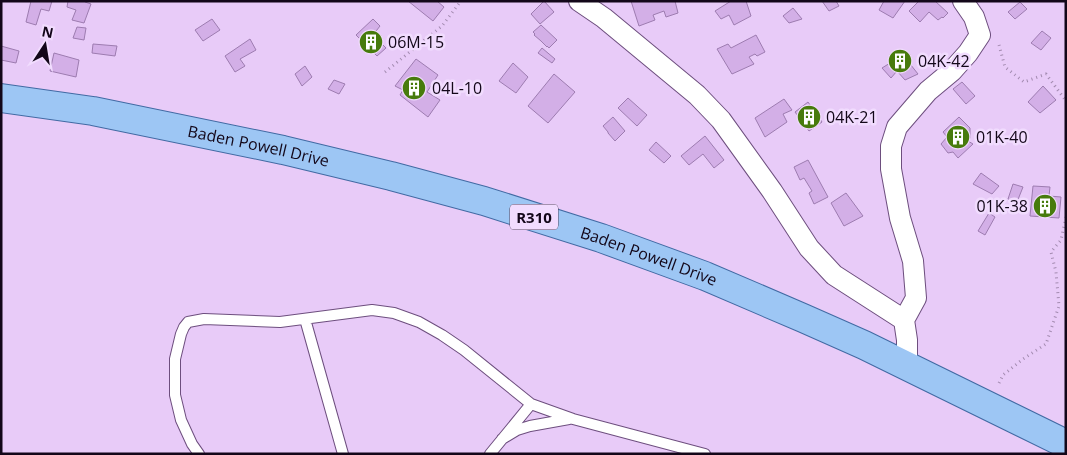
<svg xmlns="http://www.w3.org/2000/svg" width="1067" height="455" font-family="'Open Sans',sans-serif">
	<style>
		.building { fill: #d3afe7; stroke: #9d7cb0 }
		.lines { fill: none; stroke-linecap: round; stroke-linejoin: round }
		.lane-casing { stroke: #6d4e7e; stroke-width: 12 }
		.street-casing { stroke: #6d4e7e; stroke-width: 22 }
		.primary-casing { stroke: #426aa3; stroke-width: 30 }
		.path { stroke: #a38bb0; stroke-width: 3; stroke-dasharray: 1 4; stroke-linecap: butt }
		.lane { stroke: #fff; stroke-width: 10 }
		.street { stroke: #fff; stroke-width: 20 }
		.primary { stroke: #9dc6f4; stroke-width: 28 }
		.labels { text-anchor: middle; dominant-baseline: central; stroke-width: 5; stroke-linejoin: round; paint-order: stroke }
		.shield { fill: #f1dcfe; stroke: #56475e; stroke-width: 1 }
		.shield-label { font-size: 15px; font-weight: bold; fill: #130719 }
		.poi-label { font-size: 16px; fill: #130719; stroke: #f1dcfe; text-anchor: start }
		.street-label { font-size: 16px; fill: #130719; stroke: #f1dcfe }
	</style>
	<rect width="100%" height="100%" fill="#e8cbf8"/>
	<path class="building" d="M31,1H52L49,11L41,9L36,25L26,22Z
		M68,1H85V2L91,4L84,23L72,20L76,10L67,7Z
		M408,1H437L444,7L433,21Z
		M544,1L554,12L540,24L531,14Z
		M631,1H675L678,13L666,17L664,11L653,15L655,20L639,26Z
		M731,1H746L751,16L734,25L729,15L721,19L715,11Z
		M822,1H836L839,6L829,11Z
		M884,1H905L893,18L879,10Z
		M919,1H935L948,13L943,18L942,17L938,20L929,12L920,22L909,11Z
		M1020,2L1027,9L1015,19L1008,12Z
		M793,8L802,19L789,23L783,16Z
		M212,19L220,30L203,41L195,30Z
		M373,19L380,26L373,35L386,48L377,56L356,35Z
		M541,25L557,40L549,48L547,46V47L541,41L534,35L535,34L533,32Z
		M77,27L86,28L84,40L73,38Z
		M1042,31L1051,38L1041,50L1031,43Z
		M756,35L765,52L757,56L755,54L749,57L754,64L732,74L717,49L728,44L731,48Z
		M250,39L256,50L240,59L245,66L235,72L225,56Z
		M93,44L117,46L115,56L92,53Z
		M1,46L19,51L16,63L1,60Z
		M542,48L555,59L552,63L538,53Z
		M54,53L79,60L76,77L50,71Z
		M903,55L918,74L905,80L897,71L891,78L882,68Z
		M416,59L438,75L427,92L440,100L428,117L400,95L403,90L395,86Z
		M513,63L528,77L516,93L499,81Z
		M305,66L312,77L302,86L295,74Z
		M554,74L575,92L548,123L528,106Z
		M334,80L345,84L339,94L328,89Z
		M962,82L975,96L966,104L953,89Z
		M1043,86L1056,100L1040,113L1028,102Z
		M628,98L647,115L637,126L618,108Z
		M784,99L792,110L783,114L787,122L765,137L755,118Z
		M808,102L822,122L809,131L795,112Z
		M613,117L625,131L615,141L608,133V132L603,126Z
		M959,117L970,128V138L968,141L973,144L958,158L953,152L948,153L941,144L947,137L943,132Z
		M705,136L724,160L714,168L703,154L689,165L681,156Z
		M656,142L671,156L664,163L649,150Z
		M808,160L828,197L814,204L809,193L812,191L804,178L800,180L794,167Z
		M981,173L999,186L992,194L973,184Z
		M1013,184L1023,187L1017,202L1008,199Z
		M1033,186L1050,187L1049,196L1061,197L1059,218L1030,216Z
		M846,193L863,216L844,226L831,203Z
		M989,213L995,217L985,235L978,231Z"/>
	<g class="lines">
		<g class="lane-casing">
			<path id="lane" d="M305,319L343,454
				M502,439L517,430L530,426L569,419
				M199,454L192,444L181,420L175,395V359L181,334L184,327L188,322L204,319L280,322L372,310L394,313L419,322L442,335L464,350L531,404L573,419L705,454
				M490,454L531,404"/>
		</g>
		<g class="street-casing">
			<path id="street" d="M579,1L604,18L697,95L721,120L772,191L809,248L834,275L904,320L907,340V367
				M904,320L916,298L913,261L900,218L891,169V146L897,127L928,91L952,71L968,53L980,35L974,17L963,1"/>
		</g>
		<g class="primary-casing">
			<g id="primary">
				<path id="s1" d="M1,98L93,111L283,150L391,176L484,201L601,238L705,276L803,318L864,345L1066,444"/>
			</g>
		</g>
		<path class="path" d="M999,45L1005,67L1024,82L1046,74L1066,101
			M385,72L442,26L461,1
			M999,383L1003,375L1023,359L1046,344L1059,306L1056,272L1051,252L1061,240L1066,217"/>
		<use href="#lane" class="lane"/>
		<use href="#street" class="street"/>
		<use href="#primary" class="primary"/>
	</g>
	<defs>
		<g id="building-disc" transform="scale(1.25)"><circle r="9.5" fill="#477b0c" stroke="#f1dcfe"/><path d="M-4-6H4V6H1V3H-1V6H-4ZM-2.5-4.3h1.7v1.8h-1.7ZM.8-4.3h1.7v1.8H.8ZM-2.5-1h1.7V.8h-1.7ZM.8-1h1.7V.8H.8Z" fill="#fff"/></g>
	</defs>
	<g fill-rule="evenodd">
		<use href="#building-disc" x="371" y="42"/>
		<use href="#building-disc" x="900" y="61"/>
		<use href="#building-disc" x="414" y="88"/>
		<use href="#building-disc" x="809" y="117"/>
		<use href="#building-disc" x="958" y="137"/>
		<use href="#building-disc" x="1045" y="206"/>
	</g>
	<g class="labels">
		<rect class="shield" x="510" y="204.5" width="48" height="25" rx="4"/>
		<g class="shield-label">
			<text x="534" y="217">R310</text>
		</g>
		<g class="poi-label">
			<text x="388" y="42">06M-15</text>
			<text x="918" y="61">04K-42</text>
			<text x="432" y="88">04L-10</text>
			<text x="826" y="117">04K-21</text>
			<text x="976" y="137">01K-40</text>
			<text x="1028" y="206" text-anchor="end">01K-38</text>
		</g>
		<g class="street-label">
			<text stroke="none"><textPath href="#s1" startOffset="262">Baden Powell Drive</textPath></text>
			<text stroke="none"><textPath href="#s1" startOffset="668">Baden Powell Drive</textPath></text>
		</g>
	</g>
	<rect width="1067" height="455" fill="none" stroke="#130719" stroke-width="5"/>
	<g transform="translate(45 45) rotate(12)" stroke="#f1dcfe" stroke-width="4" paint-order="stroke">
	<path d="M0-4L9 19L0 12L-9 19Z" fill="#130719"/>
	<text y="-8" font-size="14" font-weight="bold" text-anchor="middle" fill="#130719">N</text>
	</g>
</svg>
